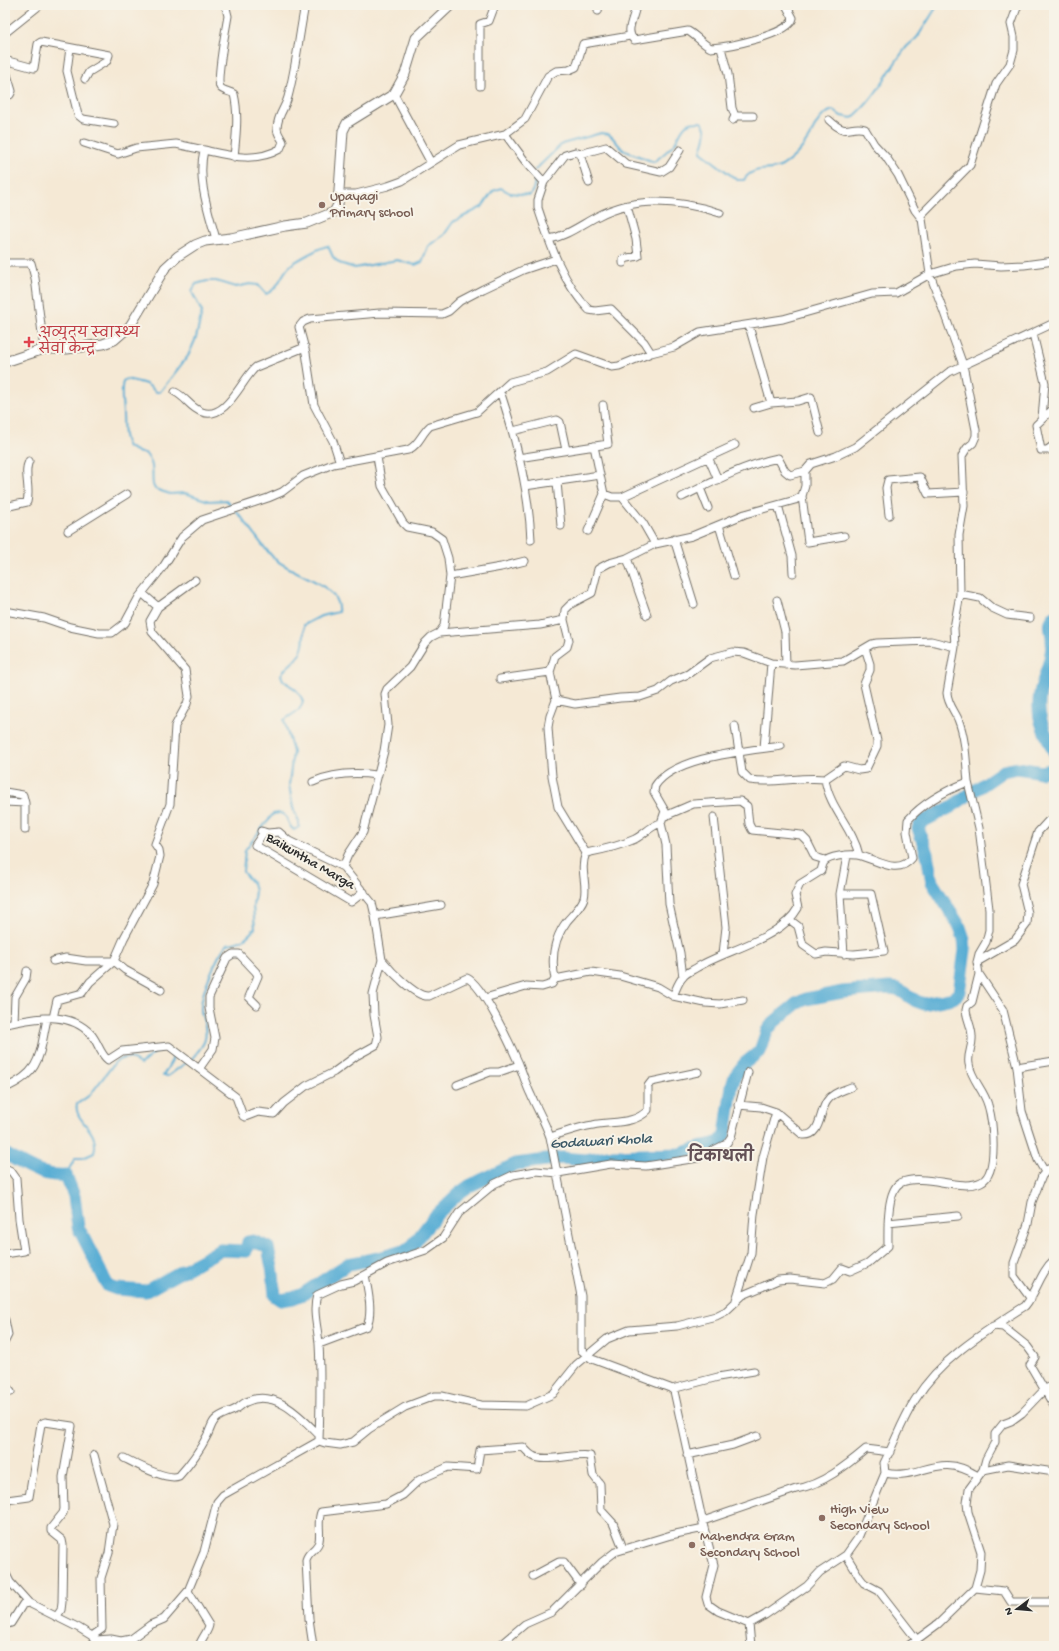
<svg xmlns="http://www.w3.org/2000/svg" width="1059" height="1651" font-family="'Gochi Hand','Playpen Sans Deva',sans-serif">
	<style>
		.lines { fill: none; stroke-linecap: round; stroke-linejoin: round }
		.stream { stroke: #58add4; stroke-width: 2 }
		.river { stroke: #58add4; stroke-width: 13 }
		.minor-casing { stroke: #726e66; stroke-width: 9 }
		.secondary-casing { stroke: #726e66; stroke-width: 11 }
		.minor { stroke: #fff; stroke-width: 7 }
		.secondary { stroke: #fff; stroke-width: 9 }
		.education-dot { fill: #8d6e63; stroke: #f7f3e8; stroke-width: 1.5 }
		.health-dot { fill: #e0444e; stroke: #f7f3e8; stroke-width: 1.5 }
		.labels { text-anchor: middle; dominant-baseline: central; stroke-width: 4; stroke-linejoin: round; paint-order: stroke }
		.education-label { font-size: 14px; fill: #785e54; stroke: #f7f3e8; text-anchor: start }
		.health-label { font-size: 14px; fill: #be3a42; stroke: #f7f3e8; text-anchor: start }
		.street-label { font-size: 14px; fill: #2b2b2b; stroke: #f7f3e8 }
		.water-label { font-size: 15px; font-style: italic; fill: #3b5866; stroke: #f7f3e8 }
		.neighbourhood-label { font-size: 15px; font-weight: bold; fill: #635056; stroke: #f7f3e8 }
	</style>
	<rect width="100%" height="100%" fill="#f7f3e8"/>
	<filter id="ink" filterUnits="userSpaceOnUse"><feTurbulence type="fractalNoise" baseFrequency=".025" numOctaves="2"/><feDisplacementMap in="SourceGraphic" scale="8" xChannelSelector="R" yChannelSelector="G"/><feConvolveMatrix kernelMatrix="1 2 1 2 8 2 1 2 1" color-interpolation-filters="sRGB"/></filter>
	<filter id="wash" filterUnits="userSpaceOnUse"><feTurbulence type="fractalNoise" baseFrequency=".012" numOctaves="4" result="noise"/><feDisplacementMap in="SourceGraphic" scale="16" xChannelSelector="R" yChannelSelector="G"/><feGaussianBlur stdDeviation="0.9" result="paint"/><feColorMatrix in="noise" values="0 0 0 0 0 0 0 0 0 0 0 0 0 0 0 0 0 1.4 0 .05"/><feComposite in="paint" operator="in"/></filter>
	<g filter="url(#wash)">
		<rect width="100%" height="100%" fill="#f5e9d5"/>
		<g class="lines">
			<path class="stream" d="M535,170L562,144L601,133L608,134L612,137L623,150L654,162C659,158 671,148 675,143C683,130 682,121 701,122C710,130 703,142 701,152L737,180H744C753,165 769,173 782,166C792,160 802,149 808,139C815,128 818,115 833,110L841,116L852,118C876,99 887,72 905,49C908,44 915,41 918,36C925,26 931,15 938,5
				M233,507L226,500L209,501L185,493L170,494L155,489L153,485C151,470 156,467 145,453H140L128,447C122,436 124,428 123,416C123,403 120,393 123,381L126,379C140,383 146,381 156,392H160L188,356L196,338L202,312L192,292L193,289L196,284L207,281H216L236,287L250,284L258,285L266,294C280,289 281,272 292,264C298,260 322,246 328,246L333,257L339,263L355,268L397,260L415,265L422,262L428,246L444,235L453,222L482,207L493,191L501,188L510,193L530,195C534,189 536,182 534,175
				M166,1049L173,1055L172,1060L163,1076H168L187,1062
				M191,1060C203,1045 209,1041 204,1022C203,1018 201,1014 201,1010C200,994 217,956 227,944C241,942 246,939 255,928L253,906L255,891L253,884L243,872L245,850L273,814C291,810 284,823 294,830L299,827V822L293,808L289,785L293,752L284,720L299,710L303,702C300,690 291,687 283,680L281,675C285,667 291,665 296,659C305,649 304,637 304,625L321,616L338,612C342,584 291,574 275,559C260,545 250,526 236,511
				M66,1175L75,1158H83L94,1153C101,1129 73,1122 77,1104L90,1095L116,1061L124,1058H130L140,1064C148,1060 151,1053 160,1050"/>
			<path class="river" d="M1054,617C1048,623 1051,629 1052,637C1054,665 1037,684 1039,709C1039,723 1048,738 1054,752
				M5,1154C26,1165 40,1177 66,1175L74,1196L78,1227L108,1286L116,1289L146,1291L220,1250L246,1251L248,1242L253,1241L268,1247L273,1273L275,1296L281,1300L293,1298L303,1294L348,1264L379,1258L410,1249L435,1216L458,1194L469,1186L516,1164L562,1158L586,1160L608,1156L680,1154L720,1142L725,1135L732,1086L735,1076L745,1063L760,1051L767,1031L773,1023L796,1004L806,999L843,992L889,988L898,989L916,1001L924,1004L953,998L959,993L965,950L964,939L960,927L932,882L927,854L918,828L922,822L951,807L1003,771L1018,768L1041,772L1054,769"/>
		</g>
	</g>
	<g filter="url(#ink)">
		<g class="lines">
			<g class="minor-casing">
				<path id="minor" d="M636,5C635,17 624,31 634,40L688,31C697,36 702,44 711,48C726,47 790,35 793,18L786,5
					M226,8L228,16C226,28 216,79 220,87C222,91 230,91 234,94C239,115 236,136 234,157
					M598,11L599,5
					M5,33L40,5
					M70,48L67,71L78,115L83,119L114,124
					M721,48L728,74L732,108L735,116L733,120
					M5,62L8,61L34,68L38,44L41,42L109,55L107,61L89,72L85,79
					M5,68L12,91L10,95H5
					M480,86V24L489,21L495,5
					M394,94L431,163
					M735,116H753
					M505,134L525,161L544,182L538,200V208C550,244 562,282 589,310L595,311L611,309L644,342L651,353
					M84,143L118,154L136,148L176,144L204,150
					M580,154L606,147L626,164L661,172L669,167L680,150
					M544,182L565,155L575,152L580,154L589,183
					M339,194H356L388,186L402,181L459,145L505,134L525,119L548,76L556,71L569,70L576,67L583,44L630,36
					M920,216L970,165L996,84L1010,64L1014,50V37L1011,24L1018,5
					M216,239C208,210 197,180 204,150C231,156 255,163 280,149L283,142C281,137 277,134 277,128C278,113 285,109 288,97C296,67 299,36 305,5
					M549,239C567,236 582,224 598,216C636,196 680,200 720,213
					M5,263H31L35,278L44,349
					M623,263V259L638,256L636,239L627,206
					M749,326L771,403L798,401L811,397L820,433
					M1033,334L1045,383L1042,418
					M500,391C516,439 529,489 531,540
					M175,392C186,397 190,408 202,412C227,421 242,378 256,367L305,347
					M754,408L771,403
					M1054,408L1036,425L1041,450H1047L1054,445
					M513,431L557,420L560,422L566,450
					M708,457L718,480
					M518,458L608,444L603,405
					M340,463L333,441L314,405L306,353L299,327L303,322L310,319L380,313L442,314L449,311L460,301L483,289L523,270L556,259
					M557,482L561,526
					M525,486L600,475L594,446
					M700,488L708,508
					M604,494L612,497H622L735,445
					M802,496L808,542L844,536
					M622,497L643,523L655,544
					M682,497C713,482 744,465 778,458L785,471L790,475L805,471
					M778,505L792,556L793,573
					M5,507L27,502C31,488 23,473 29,461
					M889,515L886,488L888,480L920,477L928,494L964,492
					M719,525L734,576
					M68,531L127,494
					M588,531L604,494L600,475
					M674,539L694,604
					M627,558L647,615
					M450,576L501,567L525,561
					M142,593L158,607
					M960,594L980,598L992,608L1007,615L1030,618
					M777,600L785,632L786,665
					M5,611L44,618L70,627L99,633H112L125,623L139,597L163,567L182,537L202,520L268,498L282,492L303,476L333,464L408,450C419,445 421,434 430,426L477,412L510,382L547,372L576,354L612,367L619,366L651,353L674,347L700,332L783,319L872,294L896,293L930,274L957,266L975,264L1001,266L1024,265L1054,261
					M439,633L540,625L564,620
					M500,679L550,672
					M556,700L575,704L620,698L640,697L658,691L671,681L688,674L710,658L733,652L744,653L771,663L795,665L843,661L872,644L877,643L931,641L955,647
					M735,726L742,772L750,780C775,784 800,776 825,779L844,766L859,770L866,769L877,746V741L864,684L870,670V664L865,648
					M764,748L771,663
					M825,779C829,808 853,828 859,855
					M313,782C334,773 354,772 376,775
					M968,782L979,828L989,909V930L986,942L979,954L977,962L979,974L1003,1010L1017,1067L1022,1111L1038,1160L1045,1172
					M5,792L23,795L25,803V830
					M5,802L25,803
					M665,816L693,804L740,801L747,806L749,824L752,830L801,835L807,841L815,857L825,860
					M714,817L726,927L723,954
					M261,831L268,833L279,832L289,841L343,867
					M264,832L255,845L351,902L364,892
					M586,853C602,850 620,846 635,839C645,834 650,826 661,823
					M375,916L441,905
					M790,920L798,926L803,945L816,954L826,952L854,954L884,951L871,894H840
					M844,954L840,894L847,856
					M382,960C390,970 416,998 429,996L467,978C483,985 511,1046 519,1064C523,1074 526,1085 531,1095C537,1109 545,1122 550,1137L581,1296V1350L592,1359L670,1388L674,1391L704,1528L714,1565L706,1597L708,1604L718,1611L749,1624L751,1646
					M53,961L66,958L86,961H114L125,970L161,990
					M977,962L1015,940L1027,924L1028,913L1021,884L1038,832L1048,821H1054
					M683,977L680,953L669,904L666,845L661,823L665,811L654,792L655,786C674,756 748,751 781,746
					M555,979C551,959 554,938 567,921C573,914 581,907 584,898C588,884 579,870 586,853L558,807L552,776L549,741L548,727L550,716L556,700L550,672L555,656L567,647L569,640L564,620L565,610L571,604L592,593L598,569L609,563L627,558L655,544L692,536L745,514L795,500L802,496L805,486V471L811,464L836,456L855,447L949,372L1054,323
					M673,996C676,990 678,982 683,977C686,973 691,971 696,968C725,950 781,939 798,908L795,895L800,884L821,871C822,868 822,865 824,862C829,856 849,854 857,855C875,858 897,877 912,858L907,832L908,820C923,803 947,790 968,782C966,761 966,739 958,719C954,710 948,704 947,693L955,647L954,628L960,594L959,535L964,506L962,456L967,448L973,443L976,436V430L963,365L930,274L922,219L915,210L898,175L886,157L874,144L865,129C849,124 848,138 829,120
					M485,998L526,986L542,987L552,984L555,979L591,972L620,976L658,987L673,996L705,1003L720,1004L743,1000
					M53,1018L57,1000L82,993L90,982L114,961L124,938L153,884L160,856L159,850L155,844L170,804L175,726L187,704L189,696L185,670L152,632L150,621L158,607L195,580
					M14,1022L15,997L26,978L27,971
					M5,1024C35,1019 67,1009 91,1034C98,1042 100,1054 108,1060L122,1051L169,1046L236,1097L243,1116L245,1117L258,1112L274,1114L284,1103L306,1086L334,1072L356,1056L376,1045L378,1037L374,1015L373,994L382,960L375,916L372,903L343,867L348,855L363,832L384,751L388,725L385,694L387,689L410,667L425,643L431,637L439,633L444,626L450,576L448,558L442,539L432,532L407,527L403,523L382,486L377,457
					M1017,1067L1054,1061
					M199,1069L213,1049L215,1038L209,1008V997L227,958L233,954H239L256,972L258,976L249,997L257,1005
					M457,1085L490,1072H499L519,1065
					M5,1088C42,1072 39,1055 47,1019
					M738,1105L761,1107L776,1112L803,1135C821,1137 819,1112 827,1101C832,1093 842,1091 851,1087
					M550,1137C564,1133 578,1127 593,1125C612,1121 634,1125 648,1110V1086L651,1082L698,1072
					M5,1168L11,1171L16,1178L19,1219L24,1251L5,1254
					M888,1223L958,1216
					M1031,1299L1014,1276V1263L1028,1224L1032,1202L1042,1176L1048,1169L1054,1167
					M736,1300L751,1253L754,1214L763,1157L776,1112
					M5,1320L8,1335L5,1341
					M993,1326L1003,1327L1027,1346L1035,1357L1030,1365L1054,1406
					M319,1344L367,1326C373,1312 368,1290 365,1275
					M5,1385L11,1392
					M672,1389L718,1377L754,1371
					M319,1441C320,1409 321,1377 319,1344C318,1328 312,1312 317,1295L341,1284L354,1281L387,1263L426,1250L443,1238L459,1213L494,1184L513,1175L536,1171L558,1173L611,1164L646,1166L698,1158L726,1144L731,1137L748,1072
					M687,1455L733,1445L757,1436
					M124,1458C136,1464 166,1481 179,1476C189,1465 200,1450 207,1436C210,1431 211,1424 215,1420C220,1414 229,1413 236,1409C240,1407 243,1403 246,1402C275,1388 301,1417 319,1435
					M983,1470L1008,1465L1054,1472
					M885,1473C922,1481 937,1450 978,1476
					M5,1499L7,1500L5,1512
					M7,1500L29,1497L41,1424L45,1422L72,1426L63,1477L64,1509L63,1513L51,1528V1531L62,1540L63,1545L62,1602L61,1610L56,1617
					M703,1521L796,1489C822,1485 847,1465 866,1449L890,1452
					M846,1555L860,1578L864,1583L879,1591L917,1640
					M5,1572L10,1582L29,1603
					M533,1576L559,1562H564L581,1585
					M975,1588L1004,1591L1011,1602H1054
					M188,1591L209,1625C209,1630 201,1639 199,1646
					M749,1624L765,1615L807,1586L820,1572L846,1555L858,1538L885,1473L884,1463C895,1442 902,1420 915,1400C941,1358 984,1332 1025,1306C1037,1292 1040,1272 1054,1260
					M5,1625L11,1623L23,1604L29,1603L79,1628L92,1636L97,1646
					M92,1636L102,1629L101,1578L109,1553L113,1524L94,1455
					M96,1640L111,1639L121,1641L131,1639L150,1625L164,1619L188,1591L204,1552L217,1502L223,1495L319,1441L325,1443L340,1445L353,1442L369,1429L405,1407L434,1396H442L481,1405L526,1406L553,1394L576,1365L607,1339L629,1330L677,1326L716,1316L726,1311L743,1295L778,1280L790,1279L825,1283L833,1279L842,1268L850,1271L868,1263L888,1246C888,1232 886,1191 900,1183C925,1172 959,1192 981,1182C999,1174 993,1121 988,1105C984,1090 971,1079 969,1064C967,1054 973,1046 972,1037C972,1027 967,1020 966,1010L967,1006L972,1002L979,974
					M313,1646L309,1619L306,1560C308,1551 318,1549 319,1541C321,1532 317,1522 321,1512L386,1504L403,1495L419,1480L448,1467L477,1469L480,1450L523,1447C526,1450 529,1454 533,1456C545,1463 574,1453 590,1456L593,1475L600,1484L601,1510L613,1523L623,1548
					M499,1646L525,1624L552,1612L602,1562L615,1552L671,1535L704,1528
					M908,1646L938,1624L975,1588L980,1570L981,1552L968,1512L967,1503L969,1489L983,1470L986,1459L995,1442V1434L1003,1424L1011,1421L1022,1413L1045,1389L1054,1385"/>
			</g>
			<g class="secondary-casing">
				<path id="secondary" d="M5,362L44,349H67L103,344L114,340L130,326L165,268L178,256L195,245L205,241L231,238L285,226L307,223L334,212L338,205L343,131L347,123L394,94L405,74L416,38L451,5"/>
			</g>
			<use href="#minor" class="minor"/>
			<use href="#secondary" class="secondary"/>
		</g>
	</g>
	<g class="education-dot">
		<circle cx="322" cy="205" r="4"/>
		<circle cx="822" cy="1518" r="4"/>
		<circle cx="692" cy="1545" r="4"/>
	</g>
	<path class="health-dot" d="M27 336h4v4h4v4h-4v4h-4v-4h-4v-4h4z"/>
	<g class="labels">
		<g class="education-label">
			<text x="330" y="197">Upayagi<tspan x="330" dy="16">Primary school</tspan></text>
			<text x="830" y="1510">High View<tspan x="830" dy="16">Secondary School</tspan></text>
			<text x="700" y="1537">Mahendra Gram<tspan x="700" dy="16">Secondary School</tspan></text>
		</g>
		<g class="health-label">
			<text x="38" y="334">अव्युदय स्वास्थ्य<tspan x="38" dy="16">सेवा केन्द्र</tspan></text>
		</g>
		<g class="street-label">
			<text transform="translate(310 862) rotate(30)">Baikuntha Marga</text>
		</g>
		<g class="water-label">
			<text transform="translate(601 1142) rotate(-3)">Godawari Khola</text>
		</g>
		<g class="neighbourhood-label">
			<text x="721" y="1158">टिकाथली</text>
		</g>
	</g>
	<rect width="1059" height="1651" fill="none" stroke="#f7f3e8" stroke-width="20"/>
	<g transform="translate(1017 1609) rotate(254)" stroke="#f7f3e8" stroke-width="3" paint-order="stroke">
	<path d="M0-3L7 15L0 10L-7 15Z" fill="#2b2b2b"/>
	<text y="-6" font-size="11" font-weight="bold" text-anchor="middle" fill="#2b2b2b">N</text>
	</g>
</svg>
